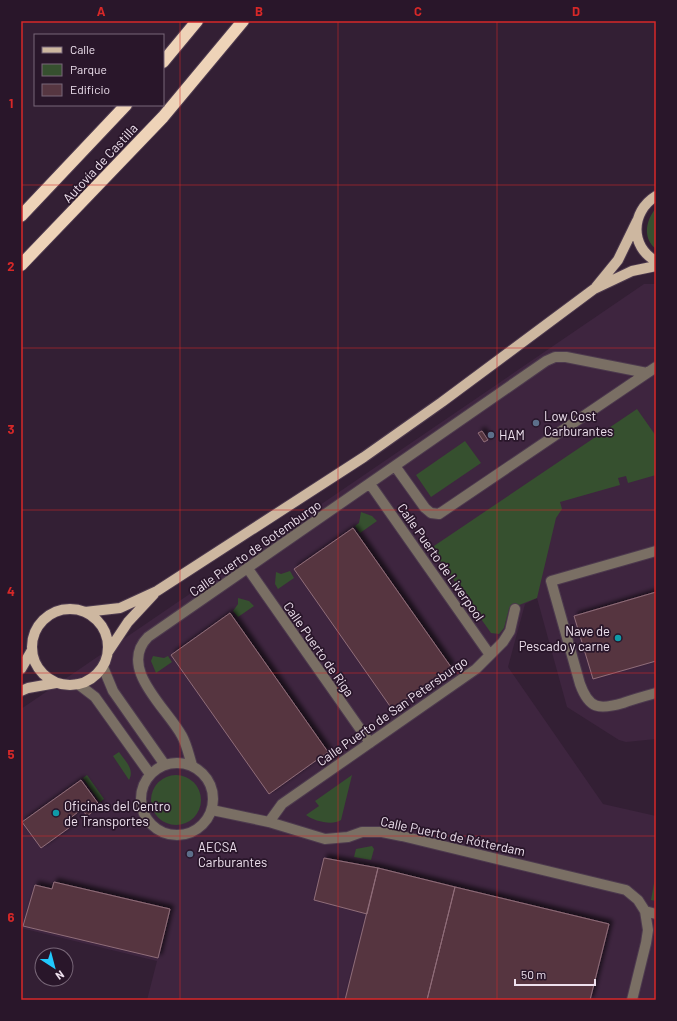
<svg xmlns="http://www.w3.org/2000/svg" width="677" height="1021" font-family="Barlow,sans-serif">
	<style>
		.built { fill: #3e253f }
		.green { fill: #36502f }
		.building { fill: #563641; stroke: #906d79; filter: url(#shadow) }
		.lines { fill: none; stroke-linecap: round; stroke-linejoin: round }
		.minor-casing { stroke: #4d3a4e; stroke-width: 12 }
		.major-casing { stroke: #4d3a4e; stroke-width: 12 }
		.highway-casing { stroke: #4d3a4e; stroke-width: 14 }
		.minor { stroke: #7a6f64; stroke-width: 10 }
		.major { stroke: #cdb7a0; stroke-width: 10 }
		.highway { stroke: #eed3b8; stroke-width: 12 }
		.grid { fill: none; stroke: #d62828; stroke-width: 1; stroke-opacity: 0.55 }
		.service-dot { fill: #5c6f8a; stroke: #29162a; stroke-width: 1.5 }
		.culture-dot { fill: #0f9aa8; stroke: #29162a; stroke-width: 1.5 }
		.labels { text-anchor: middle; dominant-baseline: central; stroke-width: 3.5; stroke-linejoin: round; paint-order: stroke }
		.street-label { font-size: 13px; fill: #eee1ee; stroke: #29162a }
		.poi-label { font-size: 13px; fill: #eee1ee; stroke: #29162a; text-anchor: start }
		.neatline { fill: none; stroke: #d62828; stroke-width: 1.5 }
		.grid-label { font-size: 13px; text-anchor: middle; font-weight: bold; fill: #d62828 }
	</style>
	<defs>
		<filter id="shadow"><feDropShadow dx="3.5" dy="-3.5" stdDeviation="2" flood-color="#0009"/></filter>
	</defs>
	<rect width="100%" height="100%" fill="#331f34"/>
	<path class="built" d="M644,284H656V739L626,742L619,740L567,707L537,598L525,604L508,667L603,804L656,816V1000H147L157,961L21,928V709Z"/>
	<path class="green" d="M656,208V249C642,238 646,220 656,208Z
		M637,409L656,436V475L628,483L626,476L618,478L620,485L560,502L562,509L556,518L537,598L509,609L504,628L499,634L491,633L431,548Z
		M465,441L481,463L431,497L416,475Z
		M361,512L372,516L377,521L360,533L355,526L359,523Z
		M290,571L294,578L278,589L275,584L276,572L281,574Z
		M238,598L249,601L254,606L238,617L233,611L238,604Z
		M153,656L164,658L168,656L172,662L156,673L151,661Z
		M119,752C125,761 135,769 129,780L113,756Z
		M87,775L104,799L100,802L83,778Z
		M352,775L341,820C332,826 314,821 306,815L319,806L315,801Z
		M151 800a25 25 0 1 1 50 0a25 25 0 1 1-50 0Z
		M372,846L374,849L371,860L354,857L356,849Z
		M656,872V901L651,900Z"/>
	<path class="building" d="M482,431L488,440L484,442L478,433Z
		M353,528L451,667L392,709L294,569Z
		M656,592V661L593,679L574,616Z
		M230,613L328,752L269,794L171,655Z
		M81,780L100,806L87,816L82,809L69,819L73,825L41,848L22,822Z
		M324,858L378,868L367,914L314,900Z
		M378,868L455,887L427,1000H345Z
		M54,882L170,909L158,958L23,926L35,885L52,889Z
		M455,887L609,924L590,1000H427Z"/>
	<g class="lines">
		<g class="minor-casing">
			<path id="minor" d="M395,466L425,508L431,513L439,514L656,367
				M370,484L490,655
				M656,551L551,581L580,684C589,709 599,710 623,703C634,699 645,696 656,693
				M248,569L370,743
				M103,667L113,691L165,765
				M78,684L95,697L150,774
				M141 799a36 36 0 1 1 72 0a36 36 0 1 1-72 0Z
				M192,765C189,756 187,745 182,736C167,708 117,668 148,637L546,361L555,357H566L647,373
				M212,810L269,822L325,839L348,837L362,832H382L402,836L626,890L638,900L645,911L656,914
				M269,822L282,804L476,669L503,642L510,631L515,609
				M632,1000L646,943L648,930L645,911"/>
		</g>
		<g class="major-casing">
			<path id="major" d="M656,196C630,212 630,247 656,261
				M596,287L618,260L637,221
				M32 647a38 38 0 1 1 76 0a38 38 0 1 1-76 0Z
				M85,612L120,608L157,591L364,457L442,402L594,289L632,271L656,266
				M108,652L128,622L154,594
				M21,669L32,650
				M21,691L28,688L56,683"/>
		</g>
		<g class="highway-casing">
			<path id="highway" d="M163,62L197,21
				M21,216L126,105
				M21,265L163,117L243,21"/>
		</g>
		<use href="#minor" class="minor"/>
		<use href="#major" class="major"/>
		<use href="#highway" class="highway"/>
	</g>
	<path class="grid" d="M180,21V1000M338,21V1000M497,21V1000M21,185H656M21,348H656M21,510H656M21,673H656M21,836H656"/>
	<g class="service-dot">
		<circle cx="536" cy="423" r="4"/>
		<circle cx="491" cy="435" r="4"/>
		<circle cx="190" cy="854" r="4"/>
	</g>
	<g class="culture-dot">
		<circle cx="618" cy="638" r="4"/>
		<circle cx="56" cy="813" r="4"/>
	</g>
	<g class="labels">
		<g class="street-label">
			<text transform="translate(100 163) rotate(-47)">Autovía de Castilla</text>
			<text transform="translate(255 548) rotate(-35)">Calle Puerto de Gotemburgo</text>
			<text transform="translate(441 562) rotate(55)">Calle Puerto de Liverpool</text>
			<text transform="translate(319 649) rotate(55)">Calle Puerto de Riga</text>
			<text transform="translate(392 711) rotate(-35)">Calle Puerto de San Petersburgo</text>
			<text transform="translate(453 836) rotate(12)">Calle Puerto de Rótterdam</text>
		</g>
		<g class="poi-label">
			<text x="544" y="416">Low Cost<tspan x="544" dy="15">Carburantes</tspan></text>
			<text x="499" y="435">HAM</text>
			<text x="610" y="631" text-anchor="end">Nave de<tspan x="610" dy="15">Pescado y carne</tspan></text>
			<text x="64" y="806">Oficinas del Centro<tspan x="64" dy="15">de Transportes</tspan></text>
			<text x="198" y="847">AECSA<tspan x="198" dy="15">Carburantes</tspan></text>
		</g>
	</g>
	<rect width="677" height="1021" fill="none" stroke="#29162a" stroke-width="44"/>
	<rect x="34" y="34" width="130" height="72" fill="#29162a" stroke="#786778"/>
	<rect x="42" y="47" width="20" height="6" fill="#cdb7a0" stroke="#786778"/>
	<text x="70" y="54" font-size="12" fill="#eee1ee">Calle</text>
	<rect x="42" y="64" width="20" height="12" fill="#36502f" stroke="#786778"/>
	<text x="70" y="74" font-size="12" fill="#eee1ee">Parque</text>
	<rect x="42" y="84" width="20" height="12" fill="#563641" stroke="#786778"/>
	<text x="70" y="94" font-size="12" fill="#eee1ee">Edificio</text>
	<g transform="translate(54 967) rotate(144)"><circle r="19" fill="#29162a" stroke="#786778"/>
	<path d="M0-3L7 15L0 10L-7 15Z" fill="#21c9fd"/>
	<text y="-6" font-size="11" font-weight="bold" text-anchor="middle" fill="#eee1ee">N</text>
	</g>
	<path d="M515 979v6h80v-6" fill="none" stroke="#eee1ee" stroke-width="2"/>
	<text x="521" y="979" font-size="12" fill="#eee1ee" stroke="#29162a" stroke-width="3" paint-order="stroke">50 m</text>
	<rect x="22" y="22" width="633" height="977" class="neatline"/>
	<g class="grid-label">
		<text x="101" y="16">A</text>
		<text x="259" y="16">B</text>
		<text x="418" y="16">C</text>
		<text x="576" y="16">D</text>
		<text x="11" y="108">1</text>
		<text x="11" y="271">2</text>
		<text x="11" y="434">3</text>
		<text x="11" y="596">4</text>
		<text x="11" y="759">5</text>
		<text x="11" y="922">6</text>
	</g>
</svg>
